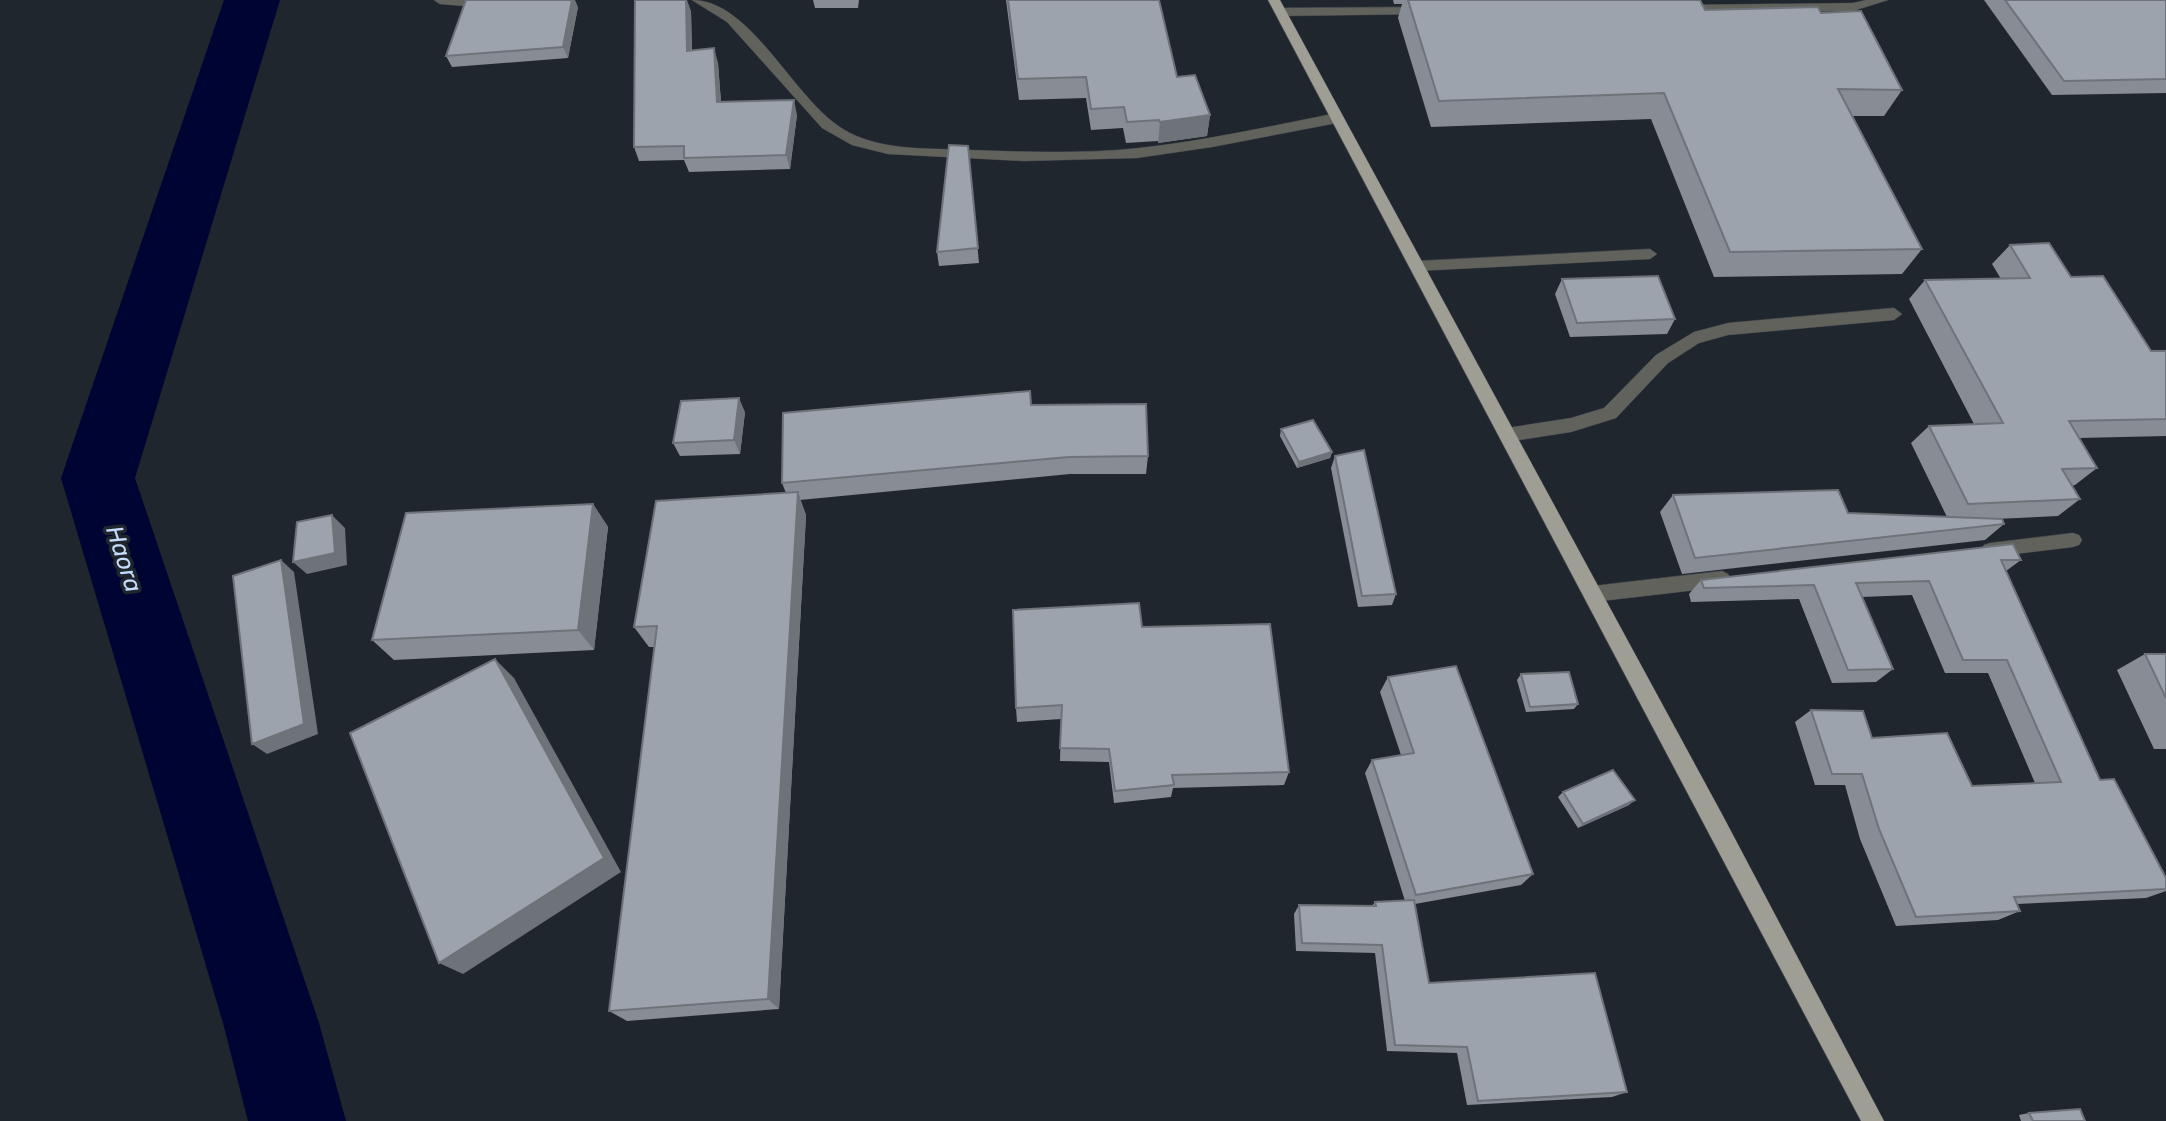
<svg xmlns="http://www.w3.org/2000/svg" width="2166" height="1121" font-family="Rubik,sans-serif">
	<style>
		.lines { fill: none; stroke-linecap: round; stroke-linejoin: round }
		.river { fill: #000432; fill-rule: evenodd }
		.lane-casing { stroke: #3d4249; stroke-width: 1 }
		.street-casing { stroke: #3d4249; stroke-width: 1 }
		.primary-casing { stroke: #3d4249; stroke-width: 1 }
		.lane { fill: #62625d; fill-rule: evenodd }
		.street { fill: #62625d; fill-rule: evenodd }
		.primary { fill: #9f9e95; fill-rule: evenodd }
		.wall { fill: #878c95 }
		.shaded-wall { fill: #6e7279 }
		.building { fill: #9da3ad; stroke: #6e7279; stroke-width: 2 }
		.labels { text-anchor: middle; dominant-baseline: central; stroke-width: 7; stroke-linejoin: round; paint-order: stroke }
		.water-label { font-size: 24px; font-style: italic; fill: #c5dbfb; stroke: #20262d }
	</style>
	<rect width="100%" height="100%" fill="#20262d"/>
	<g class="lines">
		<path class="river" d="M224,0H280L135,478L319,1023L346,1121H248L223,1023L61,478Z"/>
		<g class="lane-casing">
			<path id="lane" d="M1650,249L1657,254L1650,259L1417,271L1410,266L1417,261Z
				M1894,308L1902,314L1894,320L1728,335L1699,343L1668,363L1616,418L1571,432L1507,442L1501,440L1499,435L1501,430L1507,428L1571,418L1604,408L1656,355L1694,332L1728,323Z
				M2073,533L2079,535L2082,540L2079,545L2073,547L1990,557L1984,555L1981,550L1984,545L1990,543Z
				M1722,571L1728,574L1731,579L1728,584L1722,587L1593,602L1587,599L1584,594L1587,589L1593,586Z"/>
		</g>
		<g class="street-casing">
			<path id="street" d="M434,0H487L495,4L489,8L440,4Z
				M692,0C754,0 796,107 850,133C886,151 929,148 969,150C1025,152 1083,154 1139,148C1205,141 1271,126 1337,113L1344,118L1337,123L1212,147L1137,158L1024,161L888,154L852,145L822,128L727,22Z
				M1866,0H1888L1853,11L1683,13L1677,9L1683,5L1853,3Z
				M1424,7L1430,11L1428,14L1280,16L1274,12L1280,8Z"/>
		</g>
		<g class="primary-casing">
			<path id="primary" d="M1268,0H1280L1723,816L1884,1121H1861Z"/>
		</g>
		<use href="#lane" class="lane"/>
		<use href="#street" class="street"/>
		<use href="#primary" class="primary"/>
	</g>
	<path class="wall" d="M813,0H859L858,8H815Z
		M1006,0H1159L1177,77L1210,115L1207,136L1158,143V141L1126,143L1123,128L1091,130L1086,98L1019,100Z
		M1393,0H1700L1705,10L1821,13L1902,90L1884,116H1851L1922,249L1902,274L1714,277L1651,119L1431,127L1398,18L1402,4H1394Z
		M1984,0H2166V93L2052,95Z
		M578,7L568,58L452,67L446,56Z
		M691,11L692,50L718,63L721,102L797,115L790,169L689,172L684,160L639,161L634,147Z
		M968,146L979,263L939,266L937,252Z
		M2010,245L2071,277L2151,351H2166V436L2079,438L2097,468L2075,485L2071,486L2080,499L2058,516L1995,519L2004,524L1985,540L1682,574L1660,512L1673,495L1848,513L1947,517L1911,443L1929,426L1974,424L1909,299L1925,280L2001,279L1992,264Z
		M1562,279L1675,319L1667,334L1570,337L1555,294Z
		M1031,405L1148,456L1146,474H1070L800,500L806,515L779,1009L627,1021L609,1011L655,647H649L634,627L786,493L782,483Z
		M745,412L740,454L680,456L673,443Z
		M1281,429L1332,452L1330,458L1297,468L1280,436Z
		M1335,456L1396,594L1392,605L1358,607L1331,468Z
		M593,504L608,527L594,650L394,660L372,640Z
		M2013,544L2021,560L2006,571L2100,780L2166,878V891L2146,898L2017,904L2020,911L1998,920L1896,926L1860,839L1845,785H1815L1795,722L1811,710L1872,738L1972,786L2035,783L1988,673H1945L1912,595L1862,597L1893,669L1876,682L1832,683L1799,599L1691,602L1689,594L1701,580Z
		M1142,627L1289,772L1284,785L1173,788L1171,797L1114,803L1109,762L1060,761L1061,719L1017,722L1016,708Z
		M2145,654H2166V749H2154L2117,670Z
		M1521,674L1578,704L1574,709L1526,712L1517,680Z
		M1388,677L1533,874L1521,885L1415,904L1429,983L1627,1092L1612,1097L1467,1105L1457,1053L1387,1051L1375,953L1296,951L1294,914L1299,905L1372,906L1375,902L1405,901L1365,773L1372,760L1401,755L1380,692Z
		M1563,792L1629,805L1578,828L1558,797Z
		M2029,1113L2085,1121H2021L2019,1115Z"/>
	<path class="shaded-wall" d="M572,0H575L578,7L568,58L563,47Z
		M686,0H687L691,11L692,66L687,51Z
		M714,48L718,63L722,117L717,102Z
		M794,100L797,115L790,169L786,155Z
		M1210,115L1207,136L1158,143L1160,122Z
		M739,398L745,412L740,454L734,440Z
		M1332,452L1330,458L1297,468L1299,462Z
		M798,492L806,515L779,1009L768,999Z
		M593,504L608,527L594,650L578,630Z
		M332,515L345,528L347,565L307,574L293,562Z
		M281,560L294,572L318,734L267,754L252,744Z
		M495,659L514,678L621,872L463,974L439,963Z
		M1635,800L1629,805L1578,828L1583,824Z"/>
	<path class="building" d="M466,0H572L563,47L446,56Z
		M635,0H686L687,51L714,48L717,102L794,100L786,155L684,158V146L634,147Z
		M1008,0H1159L1177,77L1195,75L1210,115L1160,122L1159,120L1127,122L1124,107L1091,109L1086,77L1018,79Z
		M1408,0H1700L1705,10L1818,7L1821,13L1861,11L1902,90L1838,89L1922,249L1730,252L1664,93L1439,101Z
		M2005,0H2166V79L2064,81Z
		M949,145L968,146L978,248L937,252Z
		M2049,243L2071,277L2103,276L2151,351H2166V419L2069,421L2097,468L2062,469L2080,499L1968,504L1929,426L2003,423L1925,280L2030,278L2010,245Z
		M1658,276L1675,319L1577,323L1562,279Z
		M1030,391L1031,405L1146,404L1148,456L1069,457L782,483L783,413Z
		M739,398L734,440L673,443L681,401Z
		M1313,420L1332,452L1299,462L1281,429Z
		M1364,450L1396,594L1362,596L1335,456Z
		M1838,490L1848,513L2002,519L2004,524L1695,558L1673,495Z
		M798,492L768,999L609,1011L657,626L634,627L656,501Z
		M593,504L578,630L372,640L406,513Z
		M332,515L335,553L293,562L297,522Z
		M2013,544L2021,560H2001L2100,780L2114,779L2166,878V889L2014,897L2020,911L1916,917L1879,829L1862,774H1832L1811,710L1863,711L1872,738L1947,733L1972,786L2061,782L2007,660H1963L1929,581L1856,583L1893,669L1848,670L1814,585L1704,588L1701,580Z
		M281,560L304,724L252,744L233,576Z
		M1139,603L1142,627L1270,624L1289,772L1172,775L1174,785L1115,791L1109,749L1060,748L1062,705L1016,708L1013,610Z
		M2145,654H2166V698Z
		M495,659L604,858L439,963L350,733Z
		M1456,666L1533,874L1416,895L1372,760L1414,753L1388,677Z
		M1569,672L1578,704L1530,707L1521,674Z
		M1613,770L1635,800L1583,824L1563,792Z
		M1414,900L1429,983L1595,973L1627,1092L1478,1101L1467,1047L1395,1045L1382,945L1302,943L1299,905L1376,906L1375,902Z
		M2080,1109L2085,1121H2033L2029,1113Z"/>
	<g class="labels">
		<g class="water-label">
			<text transform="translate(124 559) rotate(72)">Haora</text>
		</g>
	</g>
</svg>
